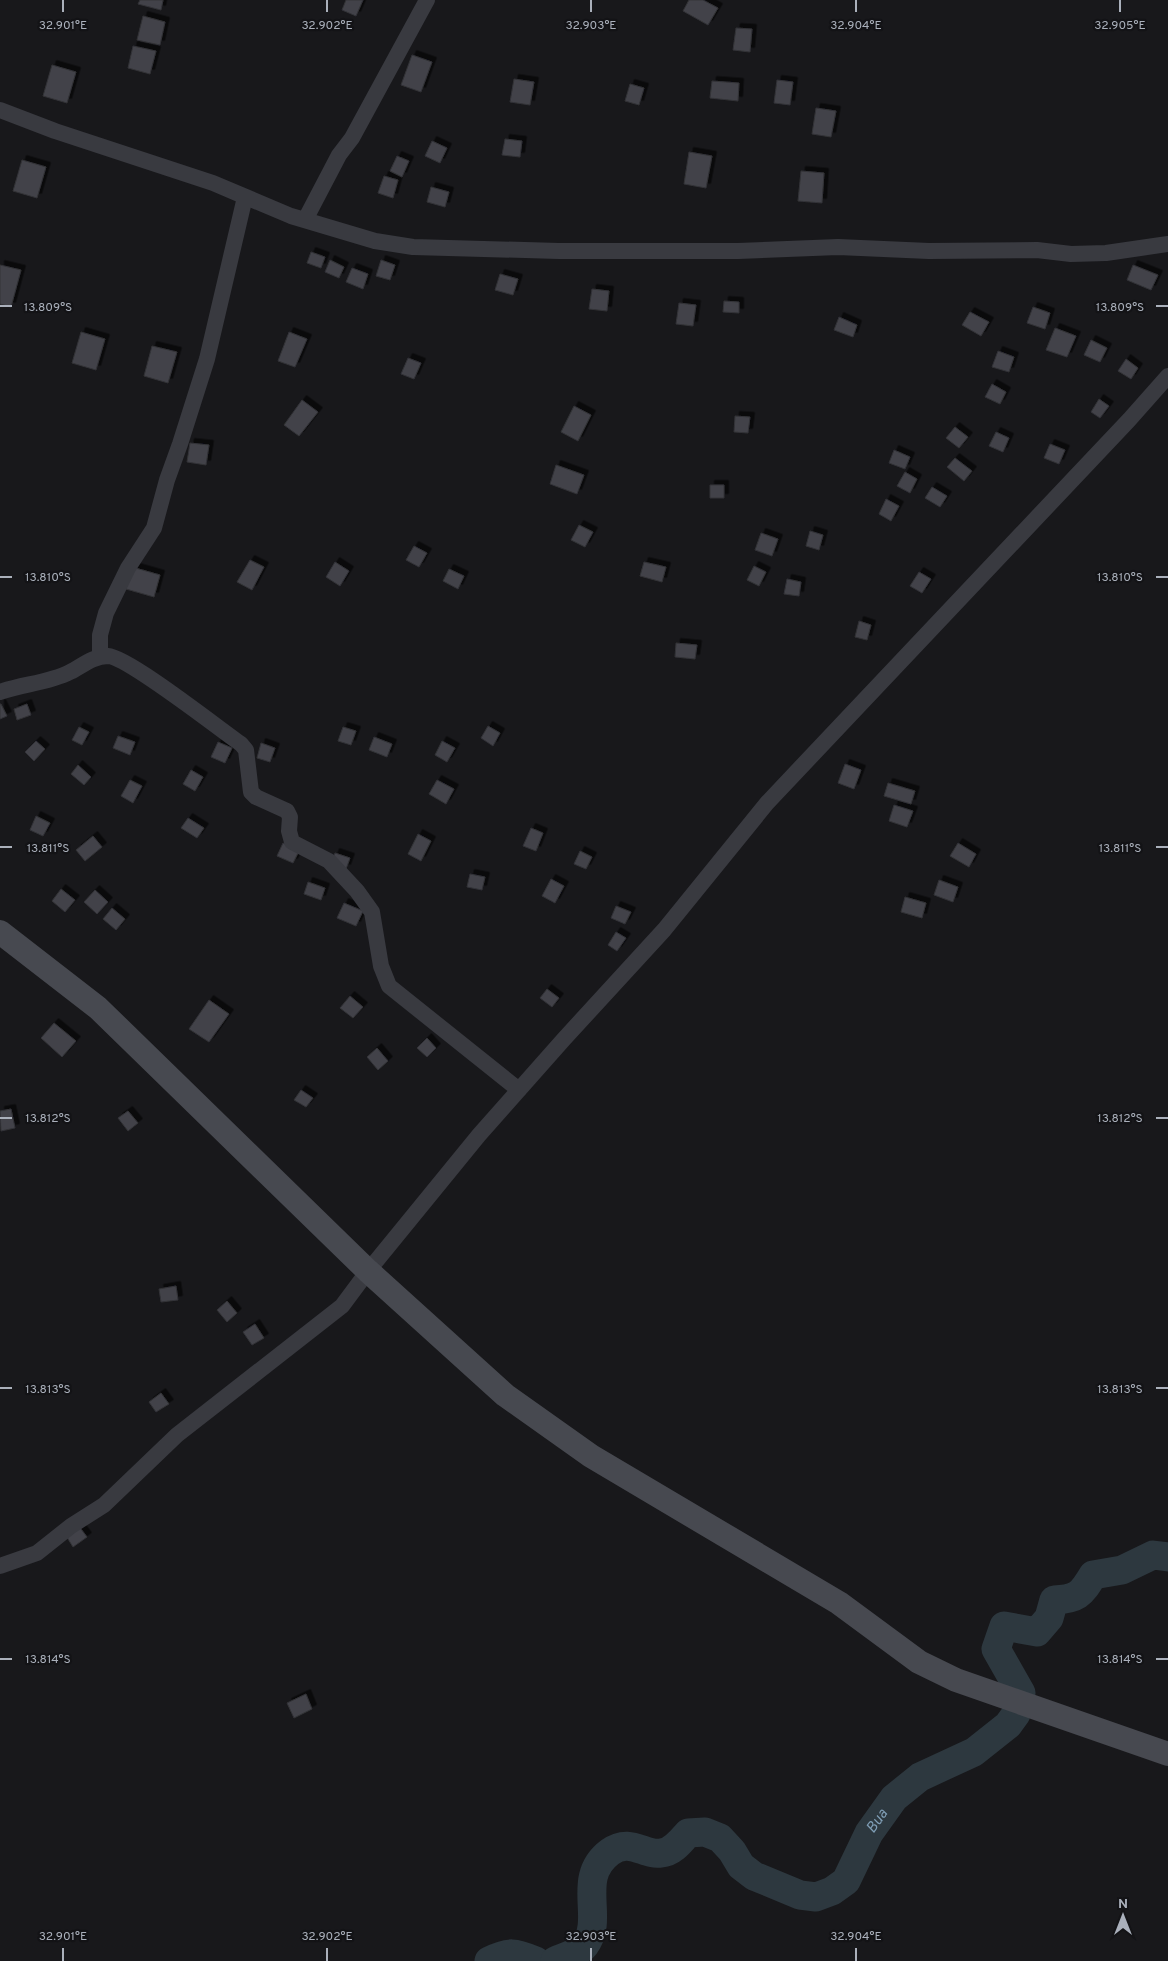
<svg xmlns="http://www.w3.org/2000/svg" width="1168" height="1961" font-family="Overpass,sans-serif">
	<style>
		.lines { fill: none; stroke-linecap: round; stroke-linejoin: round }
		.river { stroke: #2d383f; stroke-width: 29 }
		.building { fill: #424348; stroke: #323237; filter: url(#shadow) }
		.street { stroke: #393a40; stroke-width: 16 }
		.secondary { stroke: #474950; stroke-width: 24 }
		.ticks { fill: none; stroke: #aab0bb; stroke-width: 2 }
		.labels { text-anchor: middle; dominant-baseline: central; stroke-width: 4.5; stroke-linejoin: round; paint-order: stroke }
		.water-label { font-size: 15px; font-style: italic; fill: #809fb7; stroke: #131316 }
		.ticks-label { font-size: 12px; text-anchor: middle; fill: #aab0bb; stroke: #131316; stroke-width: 4.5; stroke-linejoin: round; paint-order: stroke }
	</style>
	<defs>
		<filter id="shadow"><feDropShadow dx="4.5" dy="-4.5" stdDeviation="0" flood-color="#0009"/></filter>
	</defs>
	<rect width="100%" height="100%" fill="#18181b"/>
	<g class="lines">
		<g class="river">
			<path d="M489,1961C509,1951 515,1952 536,1961"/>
			<path id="s1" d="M555,1961C564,1957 579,1953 585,1945C605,1918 575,1878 610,1852C630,1837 645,1856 661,1853C673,1852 681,1841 688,1833L705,1832L720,1838L732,1851L741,1866L754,1876L800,1895L816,1897L832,1891L846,1881L869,1833L894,1798L920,1777L974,1752L1008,1725L1016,1714L1021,1693L996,1649L1004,1626L1037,1632L1049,1618L1054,1600C1077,1599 1081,1595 1093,1575L1122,1570L1153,1555L1168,1557"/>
		</g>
	</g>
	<path class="building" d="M140,0H163L161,10L138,4Z
		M346,0H363L356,16L342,10Z
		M689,0H703L718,8L708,25L683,11Z
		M143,16L165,22L160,45L137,40Z
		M736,28L752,29L750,52L733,50Z
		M133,46L156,51L150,74L128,68Z
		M412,55L432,62L421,92L401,85Z
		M52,65L76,72L67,103L43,96Z
		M514,79L534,82L530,105L510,102Z
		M777,80L793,82L790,105L774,103Z
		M712,81L739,83L738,101L710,98Z
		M630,84L644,88L639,105L625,101Z
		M816,108L836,111L831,137L812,134Z
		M505,139L522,141L520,157L502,155Z
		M432,141L447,148L440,163L425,156Z
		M689,152L712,156L706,188L684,184Z
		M397,156L409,161L402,177L390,171Z
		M22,160L46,167L37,198L13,191Z
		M801,171L824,173L822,203L798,201Z
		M384,176L398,180L393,198L378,193Z
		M431,187L449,192L445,207L427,202Z
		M311,252L325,257L321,268L307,263Z
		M330,260L344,267L339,278L325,272Z
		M381,260L395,265L390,280L376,276Z
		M0,265L21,270L11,307L0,304Z
		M1133,265L1158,275L1151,290L1127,280Z
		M352,268L368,274L363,289L346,282Z
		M500,274L518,279L513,295L495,290Z
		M592,289L609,291L607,311L589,309Z
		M724,301L739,302V313L723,312Z
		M679,303L696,305L693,326L676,324Z
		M1033,307L1050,313L1045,329L1027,323Z
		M970,312L989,322L981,336L962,325Z
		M839,317L857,325L853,337L834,330Z
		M1055,328L1076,336L1067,357L1046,350Z
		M81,332L105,339L96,370L72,363Z
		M289,332L307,339L295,367L278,361Z
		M1091,340L1107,348L1100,362L1084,355Z
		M152,346L177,352L168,383L144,376Z
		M998,351L1014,357L1009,372L992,367Z
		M408,358L421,363L414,379L401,374Z
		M1126,359L1138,368L1131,379L1118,371Z
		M992,384L1006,392L1000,404L985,397Z
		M1099,399L1109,406L1100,418L1091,412Z
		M302,400L318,412L299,436L284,425Z
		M574,406L591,415L578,441L561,432Z
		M735,416L750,417L748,433L734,432Z
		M955,427L968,437L959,448L946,438Z
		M996,432L1009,438L1003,452L989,446Z
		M190,443L209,445L206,465L187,462Z
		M1050,444L1065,450L1059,464L1044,458Z
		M894,450L910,457L905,469L889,463Z
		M955,458L972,471L964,481L947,467Z
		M556,465L584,475L577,494L550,484Z
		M905,472L917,479L910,493L897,486Z
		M710,485H724V498H710Z
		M932,487L947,496L940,507L925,498Z
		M886,499L899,506L891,521L879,514Z
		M579,525L593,532L585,547L571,540Z
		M810,531L823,535L819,550L806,546Z
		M761,533L778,539L772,556L755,550Z
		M414,546L427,553L419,567L406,560Z
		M250,560L264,567L252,590L237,582Z
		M335,562L349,571L340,586L326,577Z
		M644,562L666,567L662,582L640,576Z
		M754,566L766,572L759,586L747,580Z
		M132,567L160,575L154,597L126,589Z
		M449,569L464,576L458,589L443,581Z
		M919,572L931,579L922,593L910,586Z
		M787,579L801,582L799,596L784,594Z
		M859,621L871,625L867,640L855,637Z
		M676,643L697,645L695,659L675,657Z
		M0,704H1L7,716L0,719Z
		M27,704L31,715L17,720L14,709Z
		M488,726L500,733L493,746L481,738Z
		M79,727L89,732L82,745L72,740Z
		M343,727L356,731L351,745L338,741Z
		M118,736L135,742L130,755L113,748Z
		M374,737L392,744L387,757L369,750Z
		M36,741L45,749L34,761L25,752Z
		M442,741L455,748L447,762L435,755Z
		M218,742L232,748L225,763L211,757Z
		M261,743L275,748L270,762L257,758Z
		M845,764L861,770L854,789L838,783Z
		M78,765L91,777L84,785L71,774Z
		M191,770L203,777L195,791L183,784Z
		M130,780L142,786L133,803L121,796Z
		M437,780L454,789L446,804L429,794Z
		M888,783L915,791L911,804L884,796Z
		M894,805L913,811L907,827L889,821Z
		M36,816L50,823L43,836L30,830Z
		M188,818L204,828L197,838L181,828Z
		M531,828L543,833L536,851L523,846Z
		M418,834L431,841L421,861L408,854Z
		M93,836L102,847L85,861L76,850Z
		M283,843L299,851L293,863L277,856Z
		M958,843L976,854L969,867L950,856Z
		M580,851L592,857L586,869L574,864Z
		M335,853L350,858L346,869L331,864Z
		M470,874L485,877L482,890L467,887Z
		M551,879L564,886L555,903L542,896Z
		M939,880L958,887L953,902L934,895Z
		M308,882L325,888L321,900L304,894Z
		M61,889L75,900L65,912L52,901Z
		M95,890L108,902L97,914L84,902Z
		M905,897L926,903L922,918L901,912Z
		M344,903L363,911L356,926L337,918Z
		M616,906L631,912L625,924L611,918Z
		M112,908L125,919L116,930L103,919Z
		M616,932L626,938L617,951L608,945Z
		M547,989L559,998L552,1007L540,998Z
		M350,996L363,1007L353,1018L340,1008Z
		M209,1000L229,1014L209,1042L189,1029Z
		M54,1023L76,1041L62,1057L41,1038Z
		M427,1038L436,1048L427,1057L417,1048Z
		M377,1048L388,1061L378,1070L367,1057Z
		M301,1090L313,1098L306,1107L294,1100Z
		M11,1109L15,1128L1,1131L0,1111Z
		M128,1111L138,1123L128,1131L118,1118Z
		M176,1286L178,1300L161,1302L159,1289Z
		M227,1301L237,1313L227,1322L217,1310Z
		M255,1324L264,1338L252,1345L243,1332Z
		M161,1393L169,1404L156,1412L149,1402Z
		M78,1525L87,1537L73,1547L65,1534Z
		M306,1694L312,1709L294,1718L287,1703Z"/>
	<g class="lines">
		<path class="street" d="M0,110L55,131L213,183L291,216L375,241L413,247L559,251H738L838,247L929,251L1037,250L1071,254L1106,253L1168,244
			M305,220L339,155L352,138L427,0
			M100,657V635L106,613L128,568L154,528L167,480L180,444L207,359L245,197
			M0,692C22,684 49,683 70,672C82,666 93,656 108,656C128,657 218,728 241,744L246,750L251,792L256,797L287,811L290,817L289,831L292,842L329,861L357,891L372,912L381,966L389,986L519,1090
			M0,1566L37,1553L71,1526L104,1505L177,1435L342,1306L368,1271L479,1135L564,1039L664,930L767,803L1129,420L1168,376"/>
		<path class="secondary" d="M0,932L98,1008L368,1271L505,1395L591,1456L839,1603L919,1662L956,1680L1168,1754"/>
	</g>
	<path class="ticks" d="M63,0V12M327,0V12M591,0V12M856,0V12M1120,0V12M0,306H12M1156,306H1168M0,577H12M1156,577H1168M0,847H12M1156,847H1168M0,1118H12M1156,1118H1168M0,1388H12M1156,1388H1168M0,1659H12M1156,1659H1168M63,1948V1961M327,1948V1961M591,1948V1961M856,1948V1961"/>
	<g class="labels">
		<g class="water-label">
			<text stroke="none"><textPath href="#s1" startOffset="475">Bua</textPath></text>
		</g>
	</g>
	<g class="ticks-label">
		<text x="63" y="29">32.901°E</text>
		<text x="327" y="29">32.902°E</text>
		<text x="591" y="29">32.903°E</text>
		<text x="856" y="29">32.904°E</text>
		<text x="1120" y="29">32.905°E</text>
		<text x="48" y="311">13.809°S</text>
		<text x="1120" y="311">13.809°S</text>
		<text x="48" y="581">13.810°S</text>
		<text x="1120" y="581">13.810°S</text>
		<text x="48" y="852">13.811°S</text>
		<text x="1120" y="852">13.811°S</text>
		<text x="48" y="1122">13.812°S</text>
		<text x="1120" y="1122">13.812°S</text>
		<text x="48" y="1393">13.813°S</text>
		<text x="1120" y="1393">13.813°S</text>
		<text x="48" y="1663">13.814°S</text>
		<text x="1120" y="1663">13.814°S</text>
		<text x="63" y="1940">32.901°E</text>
		<text x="327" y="1940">32.902°E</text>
		<text x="591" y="1940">32.903°E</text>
		<text x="856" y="1940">32.904°E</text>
	</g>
	<g transform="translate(1123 1916)" stroke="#131316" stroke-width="4" paint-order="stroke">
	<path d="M0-4L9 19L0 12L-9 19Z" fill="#aab0bb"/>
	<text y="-8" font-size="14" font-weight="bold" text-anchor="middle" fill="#aab0bb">N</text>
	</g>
</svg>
